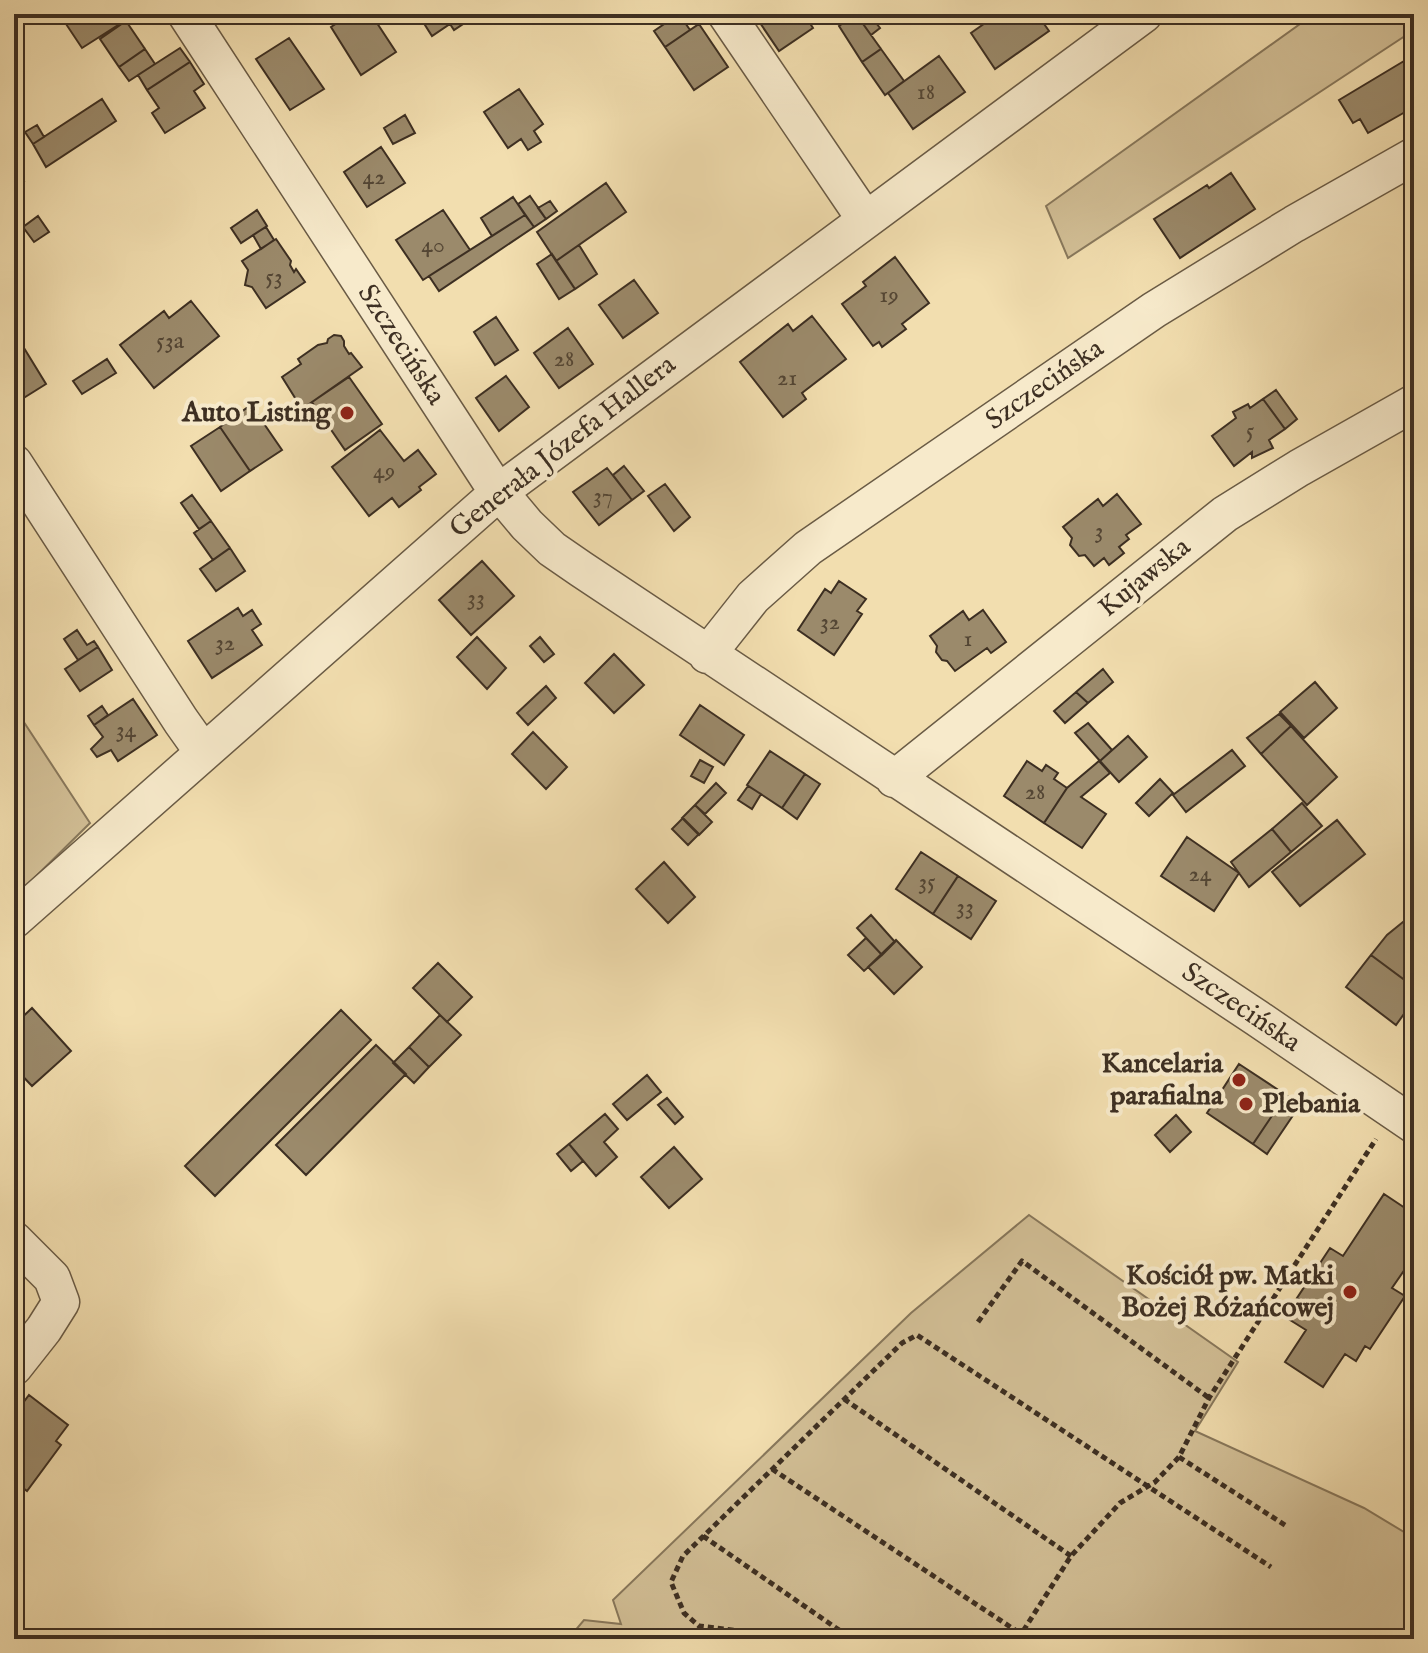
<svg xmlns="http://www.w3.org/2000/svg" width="1428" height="1653" font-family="'IM FELL English',serif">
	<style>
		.green { fill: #d3c097; stroke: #88785c; stroke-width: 2 }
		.building { fill: #9b8a6b; stroke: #3d2f22; stroke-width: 2 }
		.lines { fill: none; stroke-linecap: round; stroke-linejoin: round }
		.minor-casing { stroke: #6a5b45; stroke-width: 39 }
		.path { stroke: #3d2f22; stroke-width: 5; stroke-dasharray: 6 4; stroke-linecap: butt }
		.minor { stroke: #f7eacb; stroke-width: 36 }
		.poi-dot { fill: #8f2418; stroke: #f7eacb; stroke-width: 3 }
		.labels { text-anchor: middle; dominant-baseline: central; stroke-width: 8; stroke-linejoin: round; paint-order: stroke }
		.number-label { font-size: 24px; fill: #544634 }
		.street-label { font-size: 28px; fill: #3d2f22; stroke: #f7eacb }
		.poi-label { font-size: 28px; font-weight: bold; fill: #3d2f22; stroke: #f7eacb; text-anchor: end }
	</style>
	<rect width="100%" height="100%" fill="#f2deaf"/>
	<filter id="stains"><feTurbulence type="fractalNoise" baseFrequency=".0025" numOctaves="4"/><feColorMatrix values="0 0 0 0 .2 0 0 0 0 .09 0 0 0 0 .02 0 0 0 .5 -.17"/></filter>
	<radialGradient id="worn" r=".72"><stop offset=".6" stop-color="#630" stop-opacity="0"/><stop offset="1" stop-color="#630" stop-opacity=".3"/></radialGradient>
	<path class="green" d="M1314,14H1414V30L1068,258L1046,206Z
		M14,707L90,823L14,898Z
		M1029,1215L1238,1362L1195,1431L1364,1508L1414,1538V1639H568L584,1620L621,1624L613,1600L911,1313Z"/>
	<path class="building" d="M62,14H122L126,20L82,48L60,15Z
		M351,14H371L396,52L361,75L331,27Z
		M418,14H463L466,22L454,30L450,24L432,36Z
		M679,14L690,30L665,47L654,31Z
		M748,14H804L813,28L779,51L756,17L752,19Z
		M856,14H869L880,28L871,35Z
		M856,14L881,49L862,62L839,26Z
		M998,14H1037L1049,31L995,69L971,33Z
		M126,21L145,49L119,67L100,39Z
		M699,24L728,67L694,90L665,47Z
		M289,38L324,89L290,110L256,59Z
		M180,48L190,62L147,90L138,75Z
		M145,49L155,64L129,81L119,67Z
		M881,49L904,81L885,95L862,62Z
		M939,56L965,92L913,129L888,93Z
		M1404,61L1414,77V107L1368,133L1360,119L1353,123L1339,100Z
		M190,62L204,84L194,91L205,108L165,133L152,113L159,108L147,90Z
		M519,89L543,124L534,131L541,142L528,150L521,139L508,148L484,112Z
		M102,99L116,121L46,167L33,144Z
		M405,115L415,133L393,144L384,128Z
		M37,125L44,137L33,144L25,132Z
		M381,147L405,183L367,207L344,172Z
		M14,166L24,181L14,188Z
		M1231,173L1255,209L1180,258L1154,219L1207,185L1209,188Z
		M606,183L626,212L556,261L537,232Z
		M530,196L546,219L534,227L518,204Z
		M513,197L525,215L492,236L481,218Z
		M550,201L557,211L546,219L538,208Z
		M257,210L267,226L241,243L231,228Z
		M443,210L470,250L423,280L396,240Z
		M525,215L534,227L439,291L429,276Z
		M38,216L49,232L34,242L23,227Z
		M266,227L274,240L261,249L253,235Z
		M276,239L291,261L290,265L294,272L296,269L305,282L266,308L252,287L245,285L248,270L242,261Z
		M579,245L597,274L575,289L556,261Z
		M552,254L575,289L559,299L537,264Z
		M895,257L929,303L902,324L906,329L882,347L879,342L873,346L842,304L866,286L863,282Z
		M634,280L658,313L623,338L599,305Z
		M191,301L219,336L154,388L120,345L164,311L169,318Z
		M812,316L846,359L802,393L806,399L783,417L740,362L788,324L793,331Z
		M496,317L518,350L495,365L474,332Z
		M568,328L593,364L559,388L534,353Z
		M334,335L341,336L344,341V346L349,354L351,353L362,367L302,409L282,377L301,364L298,359L318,345L327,343L328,339Z
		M24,348L46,384L14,404V355Z
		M107,359L116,373L82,394L73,381Z
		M506,376L529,407L499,431L476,398Z
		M349,377L382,424L345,450L312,402Z
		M1276,390L1297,419L1285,429L1263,399Z
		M1263,399L1285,429L1269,440L1273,448L1252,458V452L1234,466L1212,436L1236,418L1233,412L1248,404L1250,408Z
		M251,405L282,450L250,471L220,427Z
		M220,427L250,471L221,491L191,446Z
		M380,430L404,461L418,450L436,474L419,487L421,490L399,507L392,498L369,516L332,467Z
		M624,466L644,491L632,500L613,475Z
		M607,468L632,500L599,525L573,492Z
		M665,484L690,517L674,531L648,496Z
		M1117,494L1141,524L1126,535L1129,539L1119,547L1124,553L1109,565L1104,558L1094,566L1085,555L1079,556L1070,545L1072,538L1063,527L1098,499L1103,506Z
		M192,495L211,521L199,529L181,503Z
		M211,521L230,548L213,560L194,533Z
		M230,548L245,571L216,591L200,569Z
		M482,561L514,596L471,635L439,600Z
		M839,581L866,599L857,611L862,614L834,655L798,630L825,589L831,593Z
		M238,608L243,616L252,610L261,624L252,630L262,645L212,678L188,641Z
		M983,610L1006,642L991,653L987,648L955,671L947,661L942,660L936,652L937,646L930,636L963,611L969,620Z
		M77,630L87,645L94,641L98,647L78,660L64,639Z
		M477,637L506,668L487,689L457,657Z
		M540,637L554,654L544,662L530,646Z
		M98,647L112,670L80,691L65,669Z
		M614,654L644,685L614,713L585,683Z
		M1103,669L1113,682L1088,703L1076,692Z
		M1315,682L1337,708L1304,738L1280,712Z
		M546,686L556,698L528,725L517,713Z
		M1076,692L1088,703L1065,723L1054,711Z
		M133,699L157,735L118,761L111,750L97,757L91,749L103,737L94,725Z
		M700,705L744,735L724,765L680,735Z
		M102,706L108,715L94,725L88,716Z
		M1279,714L1291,726L1261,754L1247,738Z
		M1088,723L1112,750L1100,761L1075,733Z
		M1291,726L1337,777L1307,805L1261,754Z
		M533,732L567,767L546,789L512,754Z
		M1128,736L1147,757L1119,782L1100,761Z
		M1232,750L1245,766L1186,812L1173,795Z
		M770,751L805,774L782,808L747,785Z
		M700,760L713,767L704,783L691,776Z
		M1027,761L1042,771L1046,765L1058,773L1054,779L1067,788L1044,823L1004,796Z
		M1099,761L1110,773L1081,797L1106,814L1082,848L1044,823L1067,788Z
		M805,774L820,784L797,819L782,808Z
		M1160,779L1173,793L1149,816L1136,803Z
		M716,783L726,793L705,814L695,805Z
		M748,786L761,794L752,809L738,800Z
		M1302,803L1322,826L1291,852L1272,829Z
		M695,805L712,822L699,835L682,818Z
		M683,818L699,834L688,845L672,829Z
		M1337,820L1365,854L1300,906L1272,872Z
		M1272,829L1291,852L1249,887L1231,862Z
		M1187,837L1239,873L1214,911L1161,876Z
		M921,852L958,876L933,914L896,889Z
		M664,862L695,897L668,923L636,889Z
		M958,876L996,901L971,939L933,914Z
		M1414,913V959L1412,961L1414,962V987L1371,955L1387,935Z
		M871,915L895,942L882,955L857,928Z
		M866,938L882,955L864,971L848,955Z
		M896,940L922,967L894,994L868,967Z
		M1371,955L1414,987V1000L1396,1025L1346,987Z
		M438,963L472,997L447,1022L413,988Z
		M32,1008L71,1051L32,1086L14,1067V1025Z
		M341,1010L371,1040L215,1196L185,1166Z
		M440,1015L461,1035L429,1067L409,1047Z
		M376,1045L406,1074L306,1175L276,1145Z
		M409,1047L429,1067L414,1083L393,1063Z
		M1239,1064L1286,1095L1253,1144L1207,1113Z
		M647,1075L661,1092L627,1120L613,1104Z
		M1286,1095L1300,1105L1267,1154L1253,1144Z
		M667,1098L683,1117L675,1124L658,1105Z
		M605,1114L618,1129L604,1142L617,1157L596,1176L569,1144Z
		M1176,1115L1191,1132L1170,1152L1155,1135Z
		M569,1144L583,1161L571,1171L557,1154Z
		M674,1147L702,1179L669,1208L641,1177Z
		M1384,1194L1414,1214V1256L1392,1288L1405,1296L1370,1349L1365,1346L1356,1361L1345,1354L1323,1387L1285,1362L1306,1330L1290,1320L1302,1301L1297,1298L1330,1248L1343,1256Z
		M29,1395L68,1425L56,1441L61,1445L27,1491L14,1481V1415Z"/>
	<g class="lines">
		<g class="minor-casing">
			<path id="minor" d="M186,14L491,482L527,525L552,549L581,569L1257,1018L1414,1125
				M726,14L865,219
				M14,463L181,721L203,752
				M707,655L753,597L808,548L1154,310L1294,224L1414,156
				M894,779L1225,514L1299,468L1414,403
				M14,920L499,492L1144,14
				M14,1240L52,1278L61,1302L44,1329L14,1367"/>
		</g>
		<path class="path" d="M978,1322L1022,1261L1209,1398
			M844,1399L1071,1556
			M1179,1457L1288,1527
			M772,1469L1021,1634
			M703,1536L852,1639
			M803,1639L699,1626L684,1613L671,1582L683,1556L902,1343L917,1335L1271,1567
			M1018,1639L1071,1556L1120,1503L1155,1482L1179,1457L1209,1398L1376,1139"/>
		<use href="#minor" class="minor"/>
	</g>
	<g class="poi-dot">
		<circle cx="347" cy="413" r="8"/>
		<circle cx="1239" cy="1080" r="8"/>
		<circle cx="1246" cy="1104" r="8"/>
		<circle cx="1350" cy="1292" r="8"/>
	</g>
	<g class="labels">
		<g class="number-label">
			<text x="926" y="92">18</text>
			<text x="374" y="177">42</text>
			<text x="433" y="245">40</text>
			<text x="274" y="277">53</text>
			<text x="889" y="295">19</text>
			<text x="170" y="341">53a</text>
			<text x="564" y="359">28</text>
			<text x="787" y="378">21</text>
			<text x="1250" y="431">5</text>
			<text x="384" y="471">49</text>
			<text x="603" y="496">37</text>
			<text x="1099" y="531">3</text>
			<text x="476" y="598">33</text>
			<text x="830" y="622">32</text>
			<text x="968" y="639">1</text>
			<text x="225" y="643">32</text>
			<text x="126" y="730">34</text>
			<text x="1035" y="792">28</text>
			<text x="1200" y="874">24</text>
			<text x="927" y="882">35</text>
			<text x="965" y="907">33</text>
		</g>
		<g class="street-label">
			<text transform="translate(401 345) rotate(57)">Szczecińska</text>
			<text transform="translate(1045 385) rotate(-35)">Szczecińska</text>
			<text transform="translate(563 447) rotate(-38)">Generała Józefa Hallera</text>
			<text transform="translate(1145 578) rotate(-39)">Kujawska</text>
			<text transform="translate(1241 1008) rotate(34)">Szczecińska</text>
		</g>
		<g class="poi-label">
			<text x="331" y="413">Auto Listing</text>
			<text x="1223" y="1064">Kancelaria<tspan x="1223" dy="32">parafialna</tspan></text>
			<text x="1262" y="1104" text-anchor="start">Plebania</text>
			<text x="1334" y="1276">Kościół pw. Matki<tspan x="1334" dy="32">Bożej Różańcowej</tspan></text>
		</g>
	</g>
	<rect width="1428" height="1653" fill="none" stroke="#f2deaf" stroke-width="48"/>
	<rect x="16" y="16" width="1396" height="1621" fill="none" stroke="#3d2f22" stroke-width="4"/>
	<rect x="24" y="24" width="1380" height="1605" fill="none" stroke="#3d2f22" stroke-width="2"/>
	<rect width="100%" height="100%" filter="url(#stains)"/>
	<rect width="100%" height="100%" fill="url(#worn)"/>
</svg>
